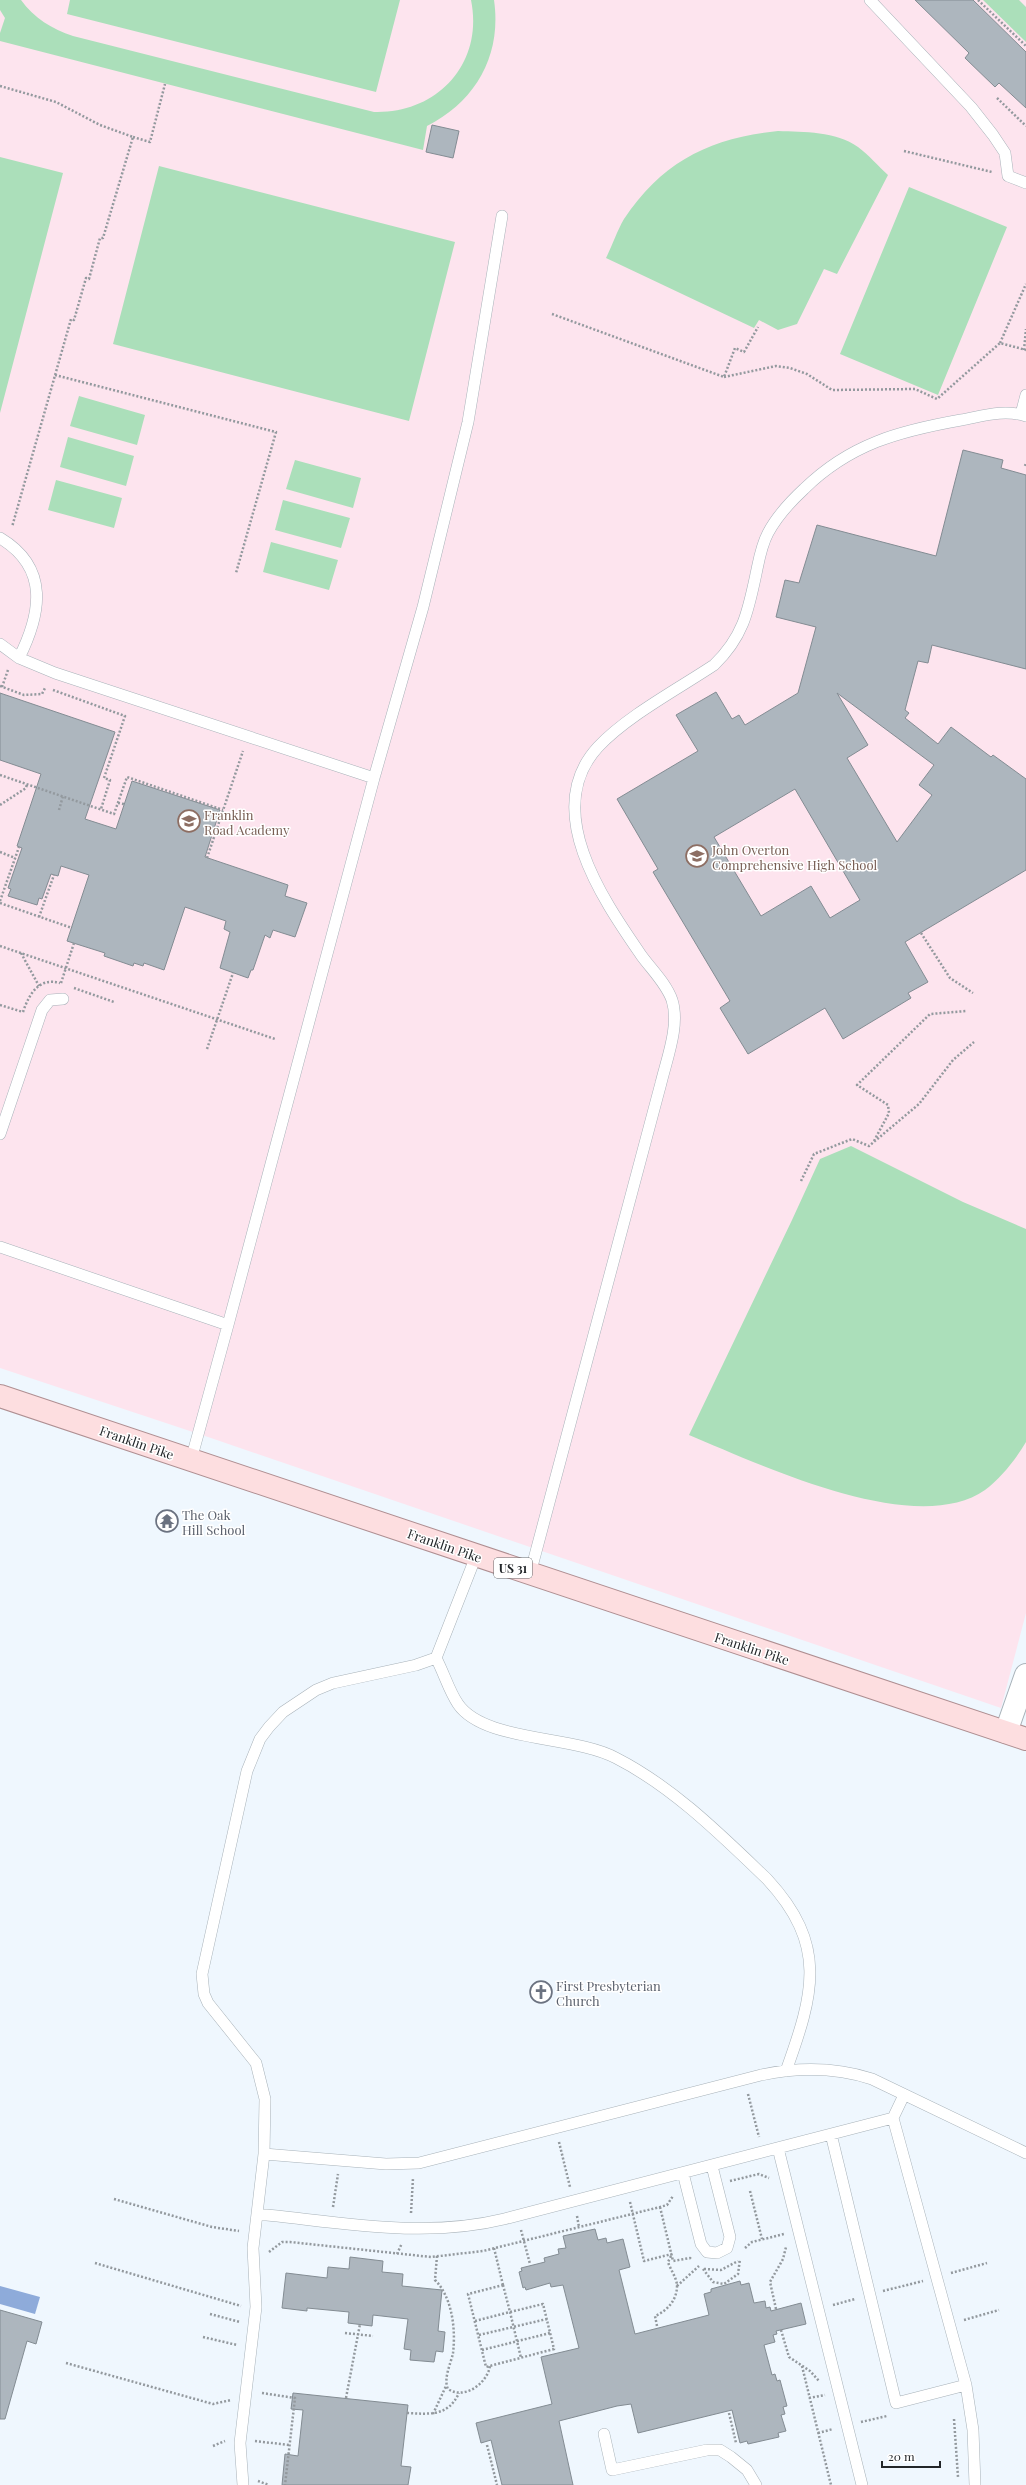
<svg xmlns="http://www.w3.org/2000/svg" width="1026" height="2485" font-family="'Playfair Display',serif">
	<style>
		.education { fill: #fde4ee }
		.green { fill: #abdfba }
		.water { fill: #8eabda }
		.building { fill: #adb6be; stroke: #838c93; fill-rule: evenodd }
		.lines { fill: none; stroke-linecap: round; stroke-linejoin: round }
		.lane-casing { stroke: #a8b2b9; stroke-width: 12 }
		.street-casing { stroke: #a8b2b9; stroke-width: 24 }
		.primary-casing { stroke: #af8f92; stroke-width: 24 }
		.path { stroke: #93999e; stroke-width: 2.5; stroke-dasharray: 2 2; stroke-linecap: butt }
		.lane { stroke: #fff; stroke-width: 11 }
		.street { stroke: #fff; stroke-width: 22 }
		.primary { stroke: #fddee0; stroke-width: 22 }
		.labels { text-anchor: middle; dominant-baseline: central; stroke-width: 3; stroke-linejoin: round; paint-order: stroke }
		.shield { fill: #fff; stroke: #646769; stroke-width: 1 }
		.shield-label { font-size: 12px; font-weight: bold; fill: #222629 }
		.education-label { font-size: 13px; fill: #785e54; stroke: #fff; text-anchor: start }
		.street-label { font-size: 13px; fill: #222629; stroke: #fff }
		.worship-label { font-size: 13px; fill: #5b616d; stroke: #fff; text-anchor: start }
	</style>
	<rect width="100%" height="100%" fill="#eff7fe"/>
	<path class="education" d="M0,0H1026V1613L1001,1708L211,1438L0,1368Z"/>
	<path class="green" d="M0,0H21C34,18 52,29 73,36L374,112C437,114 484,64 471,0H494C502,55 476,101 427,126L423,150L0,41V33L5,18L0,10Z
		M70,0H400L376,92L67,14Z
		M983,0H1019L1026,7V42Z
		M778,131C804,132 836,131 858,147C869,155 878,166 888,175L837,274L824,269L797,324L778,330L759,320L754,328L606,258C612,246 617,231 624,219C663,161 710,138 778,131Z
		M0,157L63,173L0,413Z
		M159,166L455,242L409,421L113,344Z
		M909,187L1007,227L938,395L840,354Z
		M79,396L145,415L137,445L70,426Z
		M68,437L134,456L126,486L60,467Z
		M295,460L361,478L353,508L286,489Z
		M56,480L122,498L114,528L48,510Z
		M283,500L350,518L341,548L275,530Z
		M271,542L338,560L329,590L263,572Z
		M851,1146L963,1202L1026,1229V1442C1016,1459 1001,1478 985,1490C915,1539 759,1464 689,1435L792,1220L820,1159Z"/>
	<path class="water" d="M0,2286L40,2297L35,2314L0,2304Z"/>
	<path class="building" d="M915,0H973L1026,52V108L999,83L995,87L965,58L969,53Z
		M432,125L459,131L453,158L426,152Z
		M963,450L1003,460L1001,468L1026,475V669L932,645L928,663L918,661L905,710L909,713L905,718L938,744L951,727L991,757L993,755L1026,779V870L905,942L928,982L908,993L911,998L843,1039L825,1008L748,1054L720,1008L730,1001L653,872L658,869L617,799L698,751L676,715L716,692L732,719L739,715L745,725L798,693L816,627L776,617L785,580L799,583L817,525L936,556ZM837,693L934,765L919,785L932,795L897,842L847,758L868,745ZM795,789L860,900L830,918L811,886L761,916L714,837Z
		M0,693L115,732L85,819L116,829L132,781L220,810L205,857L288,885L285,896L307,903L295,937L273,930L270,938L265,935L253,970H251L248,978L220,968L230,932L224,929L226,921L185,907L164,970L144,963L143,966L134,963L133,966L104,956L105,953L67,941L89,875L61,866L58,876L51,874L42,899L39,898L37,905L8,896L11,889L8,888L22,848L17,846L41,774L0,760Z
		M595,2229L598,2240L606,2238L607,2243L623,2239L630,2267L619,2270L635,2334L709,2315L704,2294L711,2292V2289L740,2281L741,2285L749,2283L754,2303L765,2301L766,2308L770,2307L771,2311L801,2303L806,2324L776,2331L777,2334L773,2335L775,2342L764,2345L772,2375L775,2374L777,2381L780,2380L787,2406L783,2407L785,2414L781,2415L786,2431L778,2433L779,2437L748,2444L747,2441L740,2443L732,2410L638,2433L631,2404L617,2406L559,2421L573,2485H502L491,2440L481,2443L476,2423L552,2404L541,2357L579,2348L563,2285L551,2287L550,2283L526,2290L525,2287L523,2288L519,2272L522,2271L521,2268L545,2262L544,2258L559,2254L558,2249L566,2248L563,2236Z
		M350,2257L383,2261L382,2272L403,2274L402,2286L442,2290L438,2331L445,2332L443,2352L436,2351L434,2362L410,2360L411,2350L404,2349L408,2319L373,2315L372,2326L348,2323L349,2312L307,2308V2311L282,2308L286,2273L327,2278L328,2267L349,2269Z
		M0,2310L42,2322L36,2344L27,2341L5,2419H0Z
		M293,2393L408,2405L401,2466L411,2467L408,2485H282L285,2454L298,2456L303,2410L291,2409Z"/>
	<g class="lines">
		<g class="lane-casing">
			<path id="lane" d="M870,0L971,107L993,135L1005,153L1008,176L1026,183
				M1021,414L1026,395
				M0,538C50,568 41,614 19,658
				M0,644L19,658L55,673L374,778L228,1325
				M374,778L423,607L468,422L502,216
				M0,1134L42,1010L50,1000L63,999
				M0,1247L228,1325L191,1460
				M530,1574L661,1083C667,1058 680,1025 672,1000C666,983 651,969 641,955C604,901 540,810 598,747C627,716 678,689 714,665C743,637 748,612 756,574C759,560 761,546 768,533C777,516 790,502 804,489C850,444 899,431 961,420C983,416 1004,409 1026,416
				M436,1658L476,1556
				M904,2095L893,2118L966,2385L973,2430L975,2485
				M831,2134L896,2403L966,2385
				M778,2148L862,2485
				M264,2154L386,2164L419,2163L761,2075C799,2067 835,2067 872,2079L1026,2153
				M683,2173L701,2244L707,2252L717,2253L727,2248L730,2237L712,2166
				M258,2214C339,2222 423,2239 504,2219L893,2118
				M604,2434L612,2470L707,2450H720L731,2457L747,2470L756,2485
				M243,2485L240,2443L256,2307L253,2248L264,2154L265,2099L256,2063L208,2003L204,1994L202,1974L247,1771L260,1739L269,1727L283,1712L316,1690L333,1683L416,1665L436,1658C444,1673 449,1691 458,1704C484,1742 573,1735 616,1758C673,1787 721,1835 767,1879C828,1945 814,1993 786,2071"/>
		</g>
		<g class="street-casing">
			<path id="street" d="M1006,1732L1026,1675"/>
		</g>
		<g class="primary-casing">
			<path id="primary" d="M0,1396L1026,1739"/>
		</g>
		<path class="path" d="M978,0L1026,46
			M0,86L56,102L100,125L133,137L103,238H100L89,279L86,278L74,320L71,319L12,527
			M997,98L1026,126
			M133,137L150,142L165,84
			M904,151L992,172
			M552,314L724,377L735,348L744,352L758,327
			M1000,343L1026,284
			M1024,350L1026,329
			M55,375L276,432L236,573
			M724,377L776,366L790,368L807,374L832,390L915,389L937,399L1000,343L1026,350
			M1025,466L1026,463
			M0,686L24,695L42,694L45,688
			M2,687L8,670
			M53,690L125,716L104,778L110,780L101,809
			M0,775L114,814L127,777L223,810
			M118,803L124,804
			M0,805L26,788L27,784
			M59,810L63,796
			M0,852L15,858
			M207,858L243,751
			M0,901L19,847
			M0,903L72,928
			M39,917L54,875
			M921,933L950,978L973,993
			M0,946L275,1039
			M21,953L39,986
			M61,983L74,943
			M74,988L114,1002
			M0,1005L23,1012
			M23,1012C29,994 39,977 60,983
			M207,1049L233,973
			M874,1141L889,1113L888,1105L857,1085L930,1014L966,1011
			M801,1181L814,1154L852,1139L869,1146L919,1104L953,1060L974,1042
			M748,2094L759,2137
			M559,2142L570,2187
			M730,2181L759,2174L769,2178
			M750,2191L762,2239
			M114,2199L212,2227L239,2231
			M630,2202L644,2261L672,2254
			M333,2207L338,2174
			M660,2207L673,2261L690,2258L692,2260
			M411,2213L413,2178
			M577,2216L579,2227
			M521,2230L530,2264
			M494,2248L503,2285
			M745,2248L752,2242L784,2234
			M269,2252L282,2242H290L431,2257L483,2251L660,2207L667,2205L673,2196
			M397,2254L402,2243
			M437,2256L435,2280C452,2297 456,2329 453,2353C451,2363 443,2379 448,2389C464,2400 487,2384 490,2366
			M95,2263L241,2306
			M703,2269L713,2282L724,2284L738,2274L740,2259
			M704,2269L721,2270L738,2261
			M951,2273L987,2263
			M503,2285L510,2312L543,2304L554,2349L486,2367L468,2294Z
			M677,2286L699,2266
			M883,2291L923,2281
			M833,2305L855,2299
			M776,2309L770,2282L783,2259L786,2247
			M210,2314L240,2322
			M964,2320L999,2310
			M475,2321L510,2312L521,2358
			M657,2326L655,2316C667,2311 677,2300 677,2286C677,2278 670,2269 668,2262L672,2254
			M781,2330L789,2357L810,2371L819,2381
			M345,2333L373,2336
			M479,2335L547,2319
			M203,2337L237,2345
			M482,2350L550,2333
			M66,2363L213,2404L231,2400
			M802,2366L831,2485
			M262,2393L295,2398L285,2485
			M346,2398L360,2324
			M809,2398L825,2395
			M407,2413C429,2414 448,2417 459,2393
			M729,2413L736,2443
			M433,2414L446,2386
			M954,2419L958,2477
			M861,2422L887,2416
			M818,2433L833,2429
			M255,2441L289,2445
			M487,2445L497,2485
			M213,2446L225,2441
			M258,2481L269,2485"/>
		<use href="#lane" class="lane"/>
		<use href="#street" class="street"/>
		<use href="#primary" class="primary"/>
	</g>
	<defs>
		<g id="school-ring" transform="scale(1.15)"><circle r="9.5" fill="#fff" stroke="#8d6e63" stroke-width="1.5"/><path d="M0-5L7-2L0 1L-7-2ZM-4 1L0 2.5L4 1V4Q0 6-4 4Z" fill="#8d6e63"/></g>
		<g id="temple-ring" transform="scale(1.15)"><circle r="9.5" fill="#fff" stroke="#6b7280" stroke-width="1.5"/><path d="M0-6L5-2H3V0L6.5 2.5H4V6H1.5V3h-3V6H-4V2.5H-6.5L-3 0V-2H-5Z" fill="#6b7280"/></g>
		<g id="church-ring" transform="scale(1.15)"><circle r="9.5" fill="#fff" stroke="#6b7280" stroke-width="1.5"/><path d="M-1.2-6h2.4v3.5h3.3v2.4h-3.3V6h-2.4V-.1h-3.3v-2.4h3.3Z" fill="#6b7280"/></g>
	</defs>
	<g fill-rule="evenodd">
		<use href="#school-ring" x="189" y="821"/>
		<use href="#school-ring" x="697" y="856"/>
		<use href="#temple-ring" x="167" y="1521"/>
		<use href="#church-ring" x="541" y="1992"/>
	</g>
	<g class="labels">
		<rect class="shield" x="494" y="1558" width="38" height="20" rx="3"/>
		<g class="shield-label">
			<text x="513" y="1568">US 31</text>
		</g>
		<g class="education-label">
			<text x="204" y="814">Franklin<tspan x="204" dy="15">Road Academy</tspan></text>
			<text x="712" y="849">John Overton<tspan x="712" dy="15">Comprehensive High School</tspan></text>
		</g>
		<g class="street-label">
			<text transform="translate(137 1442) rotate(19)">Franklin Pike</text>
			<text transform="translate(445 1545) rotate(19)">Franklin Pike</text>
			<text transform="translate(752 1648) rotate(18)">Franklin Pike</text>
		</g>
		<g class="worship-label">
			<text x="182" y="1514">The Oak<tspan x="182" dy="15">Hill School</tspan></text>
			<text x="556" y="1985">First Presbyterian<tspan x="556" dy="15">Church</tspan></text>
		</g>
	</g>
	<path d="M882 2461v6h58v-6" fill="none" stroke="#222629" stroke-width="2"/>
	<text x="888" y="2461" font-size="12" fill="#222629" stroke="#ffffff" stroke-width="3" paint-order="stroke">20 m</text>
</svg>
